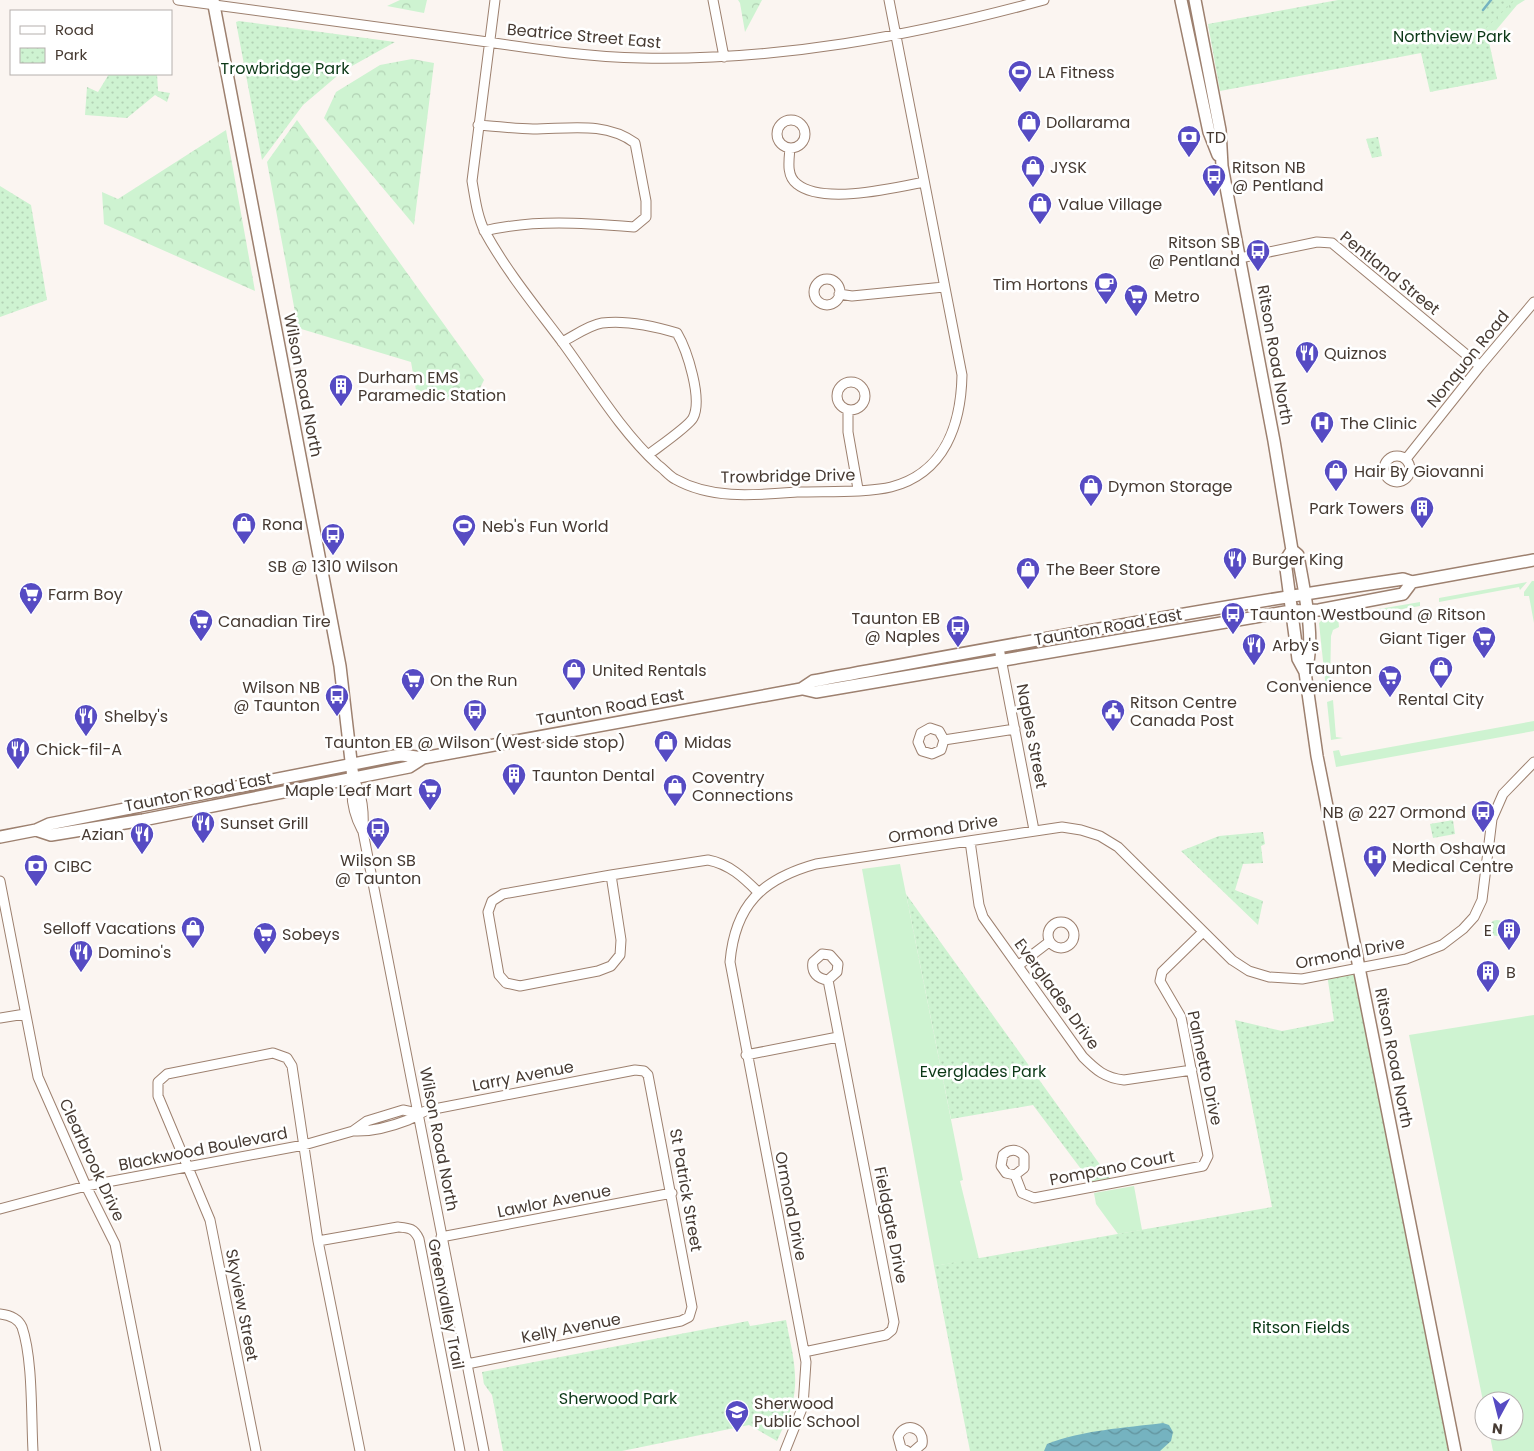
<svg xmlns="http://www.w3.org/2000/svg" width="1534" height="1451" font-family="Poppins,sans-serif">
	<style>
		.grass { fill: #cef3d1 }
		.forest { fill: url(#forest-crowns) }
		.park { fill: url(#park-dots) }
		.water { fill: url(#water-waves) }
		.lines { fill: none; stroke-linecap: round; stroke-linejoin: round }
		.stream { stroke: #75b3c0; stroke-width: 2.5 }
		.minor-casing { stroke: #9d806f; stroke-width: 11 }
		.major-casing { stroke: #9d806f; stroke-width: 14 }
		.minor { stroke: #fff; stroke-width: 9 }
		.major { stroke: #fff; stroke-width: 11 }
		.labels { text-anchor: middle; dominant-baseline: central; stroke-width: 5; stroke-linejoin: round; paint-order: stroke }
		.street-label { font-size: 16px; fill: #463a32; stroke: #fff }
		.park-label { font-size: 16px; fill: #0b3816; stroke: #fff }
		.poi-label { font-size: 16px; fill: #463a32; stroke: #fff; text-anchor: start }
	</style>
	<defs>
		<pattern id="forest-crowns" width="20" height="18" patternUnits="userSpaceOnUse" patternTransform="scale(1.25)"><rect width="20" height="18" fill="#cef3d1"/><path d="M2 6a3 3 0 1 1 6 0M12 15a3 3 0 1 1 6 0" fill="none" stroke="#b2d1b4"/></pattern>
		<pattern id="park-dots" width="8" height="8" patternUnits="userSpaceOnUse" patternTransform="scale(1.25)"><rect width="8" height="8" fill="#cef3d1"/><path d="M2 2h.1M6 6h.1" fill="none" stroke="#b2d1b4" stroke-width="1.8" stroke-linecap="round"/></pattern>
		<pattern id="water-waves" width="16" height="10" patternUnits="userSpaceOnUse" patternTransform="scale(1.25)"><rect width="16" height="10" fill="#75b3c0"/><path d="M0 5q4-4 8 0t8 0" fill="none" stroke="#62939d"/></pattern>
	</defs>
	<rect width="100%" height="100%" fill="#fbf5f1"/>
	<path class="grass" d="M1532,581H1534V623L1529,596H1524V592Z
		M1527,582L1520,590L1519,587L1439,602V598Z
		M1420,602V606L1350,618V614Z
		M1338,617L1339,627L1333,630L1331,636L1330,685L1326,689L1319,623L1322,620Z
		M1333,700L1336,737L1343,738L1331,740L1327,702Z
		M1534,721V731L1336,767L1333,751L1339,750L1341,756Z
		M900,864L963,1180L960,1181L979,1259L934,1266L862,869Z
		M1534,1015V1451H1493L1489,1431H1514V1401H1484V1406L1409,1035Z
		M1134,1186L1142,1230L1118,1234L1096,1204L1094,1193Z"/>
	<path class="forest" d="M400,0H427L424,13L387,6Z
		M738,0H762L745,32L740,3Z
		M1483,0H1525L1517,5L1487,41Z
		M412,59L434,63L414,225L324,118L336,92L380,65Z
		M297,120L484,380L473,402L417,396L411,362L298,328L267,162Z
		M226,130L255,291L104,224L102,192L118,199Z"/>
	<path class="park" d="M1338,0H1515L1486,28L1497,79L1430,92L1421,53L1220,91L1208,24Z
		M239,21L395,42L343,71L303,105L262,160L236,22Z
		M109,74H157L158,91L170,93L167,102L155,95L127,118L85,115L87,87L98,92Z
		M1378,137L1382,156L1372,158L1366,139Z
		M0,186L31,205L47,300L0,317Z
		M1453,820L1455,834L1433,838L1430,824Z
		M1263,832L1265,844L1261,846L1263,863L1243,864L1235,890L1263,901L1258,925L1181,851L1219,836Z
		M906,894L1111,1180L1088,1184L1087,1177L1033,1105L951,1119Z
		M1489 928a8 8 0 1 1 16 0a8 8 0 1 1-16 0Z
		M1359,968L1410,1225L1449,1451H970L934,1266L1272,1207L1235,1020L1282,1031L1334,1021L1327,974Z
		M786,1320C791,1348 800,1376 792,1405C789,1417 782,1429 777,1441L749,1425L622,1451H503L492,1395L484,1384L482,1372L748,1321L750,1326Z"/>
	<path class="water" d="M1163,1423L1169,1425L1173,1432L1171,1441L1160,1451H1044L1047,1444C1083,1430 1124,1428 1163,1423Z"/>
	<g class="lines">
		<path class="stream" d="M1483,10L1491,0"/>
		<g class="minor-casing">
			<path id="minor" d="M178,0C274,13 370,26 466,39C523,47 583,57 641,58C778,61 912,36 1044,0
				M495,0L472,181C475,198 477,216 485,232C507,272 536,307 563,343C593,384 620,430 658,465C664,469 669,476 675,479C712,500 757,495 797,492C824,491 867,493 891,487C945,473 961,424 962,375L889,0
				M713,0L724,57
				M777 134a14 14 0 1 1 28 0a14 14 0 1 1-28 0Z
				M478,125C496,126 515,129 533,129C568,129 605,121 635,143L646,201V217L634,227C584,223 534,219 484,231
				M790,148C789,160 786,176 797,184C823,205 894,188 924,182
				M1240,258L1317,242L1332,243L1480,366
				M814 292a13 13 0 1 1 26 0a13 13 0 1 1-26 0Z
				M839,294L852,296L944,287
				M562,342C574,336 589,325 602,323C625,320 654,326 677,333C687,350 703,399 693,418C689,426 657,448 648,455
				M837 396a14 14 0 1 1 28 0a14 14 0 1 1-28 0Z
				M848,412V432L858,489
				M1384 469a13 13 0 1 1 26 0a13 13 0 1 1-26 0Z
				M1406,459L1480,366L1534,302
				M999,648L1034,830
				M944,740L939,731L930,728L921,733L918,742L922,751L932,754L941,750L944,740L1015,729
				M353,778C363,795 364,812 363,832L484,1451
				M353,778C350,796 353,813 362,830
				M970,841L979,905L983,917L1083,1057C1096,1070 1105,1078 1124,1080L1192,1070
				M611,875L621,940L620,955L611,966L598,971L520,986L506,983L499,975L488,912L492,901L503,894L611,875L708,860C729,864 743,877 758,892
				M0,881L38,1077L86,1186L115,1244L156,1451
				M1048 935a13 13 0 1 1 26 0a13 13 0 1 1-26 0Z
				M1019,965L1049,942
				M0,1018L25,1014
				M746,1055L838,1037
				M353,1131C372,1132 390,1127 408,1120C416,1117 420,1112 429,1110L635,1070L644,1071L648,1075L692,1307L689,1317L681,1321L467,1364
				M1015,1175L1006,1173L1001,1166L1003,1155C1010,1148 1018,1149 1024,1156V1168L1015,1175L1022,1193L1034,1198L1203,1166L1208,1156L1181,1017L1160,981L1162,972L1203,932
				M0,1209L86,1186L304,1145L353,1131L367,1121L403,1110L417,1113
				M441,1237L672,1193
				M318,1241L398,1227C409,1228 414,1228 419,1239L460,1451
				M0,1314C9,1315 18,1318 22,1327C33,1359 31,1416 33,1451
				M804,1352L886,1335L892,1330L894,1322L828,980L837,972L838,964L830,955L822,954L813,962C811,973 818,979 828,980
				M256,1451L210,1220L158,1096V1082L167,1074L273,1053L287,1058L292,1066L318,1241L360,1451
				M785,1451L803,1406L806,1362L730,962C735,905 762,879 816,864L1062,827L1081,830L1100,836L1118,847L1232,960L1249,971L1269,977L1302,979L1406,959L1442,945L1463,929L1474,917L1482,900L1492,819L1503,794L1534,762
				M907,1451L901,1448L898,1437C904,1421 925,1427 922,1444L914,1451"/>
		</g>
		<g class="major-casing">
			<path id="major" d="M213,0L340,666L353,778
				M1181,0L1209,132L1218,155
				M1195,0L1220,130L1222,166L1274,441L1292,550L1298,555C1303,587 1317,641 1305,672
				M1292,550L1285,561L1298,659L1305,672L1317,756L1455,1451
				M803,689L816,692L1291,611L1319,610L1403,594L1412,582
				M36,830L51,835L143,820L409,767L423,758
				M0,837L36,830L49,824L394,756L402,755L423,758L801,689L813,681C1009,645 1206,608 1403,579L1412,582L1534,560"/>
		</g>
		<use href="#minor" class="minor"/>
		<use href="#major" class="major"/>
	</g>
	<defs>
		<g id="stadium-pin" transform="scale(1.25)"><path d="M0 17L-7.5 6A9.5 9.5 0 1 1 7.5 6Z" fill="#564bc3" stroke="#fff"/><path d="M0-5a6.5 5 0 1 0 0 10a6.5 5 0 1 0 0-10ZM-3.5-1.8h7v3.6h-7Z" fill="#fff"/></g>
		<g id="shop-pin" transform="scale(1.25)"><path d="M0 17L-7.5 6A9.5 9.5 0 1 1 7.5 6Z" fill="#564bc3" stroke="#fff"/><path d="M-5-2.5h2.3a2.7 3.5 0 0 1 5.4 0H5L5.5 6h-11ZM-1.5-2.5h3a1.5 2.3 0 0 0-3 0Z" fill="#fff"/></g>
		<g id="bank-pin" transform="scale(1.25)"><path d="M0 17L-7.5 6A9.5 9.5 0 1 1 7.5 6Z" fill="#564bc3" stroke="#fff"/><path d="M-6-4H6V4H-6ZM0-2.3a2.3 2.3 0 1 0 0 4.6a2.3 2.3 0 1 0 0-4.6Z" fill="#fff"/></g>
		<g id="bus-pin" transform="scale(1.25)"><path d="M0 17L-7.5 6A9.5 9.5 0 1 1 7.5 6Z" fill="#564bc3" stroke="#fff"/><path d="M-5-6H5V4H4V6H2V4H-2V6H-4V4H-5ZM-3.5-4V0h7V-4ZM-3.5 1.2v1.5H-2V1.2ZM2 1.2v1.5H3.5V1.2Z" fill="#fff"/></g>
		<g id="cafe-pin" transform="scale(1.25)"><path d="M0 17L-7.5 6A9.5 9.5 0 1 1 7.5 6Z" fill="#564bc3" stroke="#fff"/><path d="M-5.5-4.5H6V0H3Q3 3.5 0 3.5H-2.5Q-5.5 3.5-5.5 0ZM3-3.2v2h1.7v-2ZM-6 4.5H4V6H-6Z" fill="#fff"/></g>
		<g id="supermarket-pin" transform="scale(1.25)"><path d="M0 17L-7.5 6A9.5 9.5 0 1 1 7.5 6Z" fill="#564bc3" stroke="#fff"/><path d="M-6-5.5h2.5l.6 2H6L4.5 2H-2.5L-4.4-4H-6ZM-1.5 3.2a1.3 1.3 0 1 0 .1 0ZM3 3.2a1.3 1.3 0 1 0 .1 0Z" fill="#fff"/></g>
		<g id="restaurant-pin" transform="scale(1.25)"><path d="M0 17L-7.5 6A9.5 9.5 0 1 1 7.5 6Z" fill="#564bc3" stroke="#fff"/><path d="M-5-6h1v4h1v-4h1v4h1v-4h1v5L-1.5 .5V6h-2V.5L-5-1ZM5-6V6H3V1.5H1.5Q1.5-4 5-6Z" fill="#fff"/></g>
		<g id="building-pin" transform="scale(1.25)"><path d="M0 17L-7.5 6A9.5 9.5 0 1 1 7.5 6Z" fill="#564bc3" stroke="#fff"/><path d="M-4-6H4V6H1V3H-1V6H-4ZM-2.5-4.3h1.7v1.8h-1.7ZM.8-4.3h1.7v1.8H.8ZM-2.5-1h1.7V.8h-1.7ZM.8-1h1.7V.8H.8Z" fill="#fff"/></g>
		<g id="hospital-pin" transform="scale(1.25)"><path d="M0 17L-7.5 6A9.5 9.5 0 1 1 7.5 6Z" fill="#564bc3" stroke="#fff"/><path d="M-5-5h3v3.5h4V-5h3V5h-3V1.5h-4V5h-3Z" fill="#fff"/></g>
		<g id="civic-pin" transform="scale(1.25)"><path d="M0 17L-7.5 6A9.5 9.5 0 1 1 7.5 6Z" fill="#564bc3" stroke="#fff"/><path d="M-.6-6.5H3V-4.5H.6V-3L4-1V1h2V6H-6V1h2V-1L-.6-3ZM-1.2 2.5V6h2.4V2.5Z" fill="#fff"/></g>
		<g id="school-pin" transform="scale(1.25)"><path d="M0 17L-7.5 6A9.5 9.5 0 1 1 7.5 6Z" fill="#564bc3" stroke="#fff"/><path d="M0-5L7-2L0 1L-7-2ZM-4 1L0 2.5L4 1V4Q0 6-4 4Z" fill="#fff"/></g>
	</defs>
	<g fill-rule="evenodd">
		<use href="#stadium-pin" x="1020" y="72"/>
		<use href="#shop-pin" x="1029" y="122"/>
		<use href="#bank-pin" x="1189" y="137"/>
		<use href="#shop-pin" x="1033" y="167"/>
		<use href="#bus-pin" x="1214" y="176"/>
		<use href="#shop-pin" x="1040" y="204"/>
		<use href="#bus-pin" x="1258" y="251"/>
		<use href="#cafe-pin" x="1106" y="284"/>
		<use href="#supermarket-pin" x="1136" y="296"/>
		<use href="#restaurant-pin" x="1307" y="353"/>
		<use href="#building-pin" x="341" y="386"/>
		<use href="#hospital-pin" x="1322" y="423"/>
		<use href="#shop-pin" x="1336" y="471"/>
		<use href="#shop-pin" x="1091" y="486"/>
		<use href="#building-pin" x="1422" y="508"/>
		<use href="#shop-pin" x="244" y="524"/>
		<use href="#stadium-pin" x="464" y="526"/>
		<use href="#bus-pin" x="333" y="535"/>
		<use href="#restaurant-pin" x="1235" y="559"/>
		<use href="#shop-pin" x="1028" y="569"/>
		<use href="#supermarket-pin" x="31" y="594"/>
		<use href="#bus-pin" x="1233" y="614"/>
		<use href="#supermarket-pin" x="201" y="621"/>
		<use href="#bus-pin" x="958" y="627"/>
		<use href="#supermarket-pin" x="1484" y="638"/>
		<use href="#restaurant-pin" x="1254" y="645"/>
		<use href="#shop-pin" x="1441" y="668"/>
		<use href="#shop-pin" x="574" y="670"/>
		<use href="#supermarket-pin" x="1390" y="677"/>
		<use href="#supermarket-pin" x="413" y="680"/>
		<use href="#bus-pin" x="337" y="696"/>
		<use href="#bus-pin" x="475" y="711"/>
		<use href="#civic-pin" x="1113" y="711"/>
		<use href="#restaurant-pin" x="86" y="716"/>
		<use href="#shop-pin" x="666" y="742"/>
		<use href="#restaurant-pin" x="18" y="749"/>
		<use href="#building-pin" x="514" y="775"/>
		<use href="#shop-pin" x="675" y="786"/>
		<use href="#supermarket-pin" x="430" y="790"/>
		<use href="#bus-pin" x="1483" y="812"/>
		<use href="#restaurant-pin" x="203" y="823"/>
		<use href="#bus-pin" x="378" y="829"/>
		<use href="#restaurant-pin" x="142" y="834"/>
		<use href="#hospital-pin" x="1375" y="857"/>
		<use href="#bank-pin" x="36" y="866"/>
		<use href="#shop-pin" x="193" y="928"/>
		<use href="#building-pin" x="1509" y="930"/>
		<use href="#supermarket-pin" x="265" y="934"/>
		<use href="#restaurant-pin" x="81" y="952"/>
		<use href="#building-pin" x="1488" y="972"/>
		<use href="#school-pin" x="737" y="1412"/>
	</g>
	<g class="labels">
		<g class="street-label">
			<text transform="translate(584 36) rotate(5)">Beatrice Street East</text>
			<text transform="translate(1390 273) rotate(39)">Pentland Street</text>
			<text transform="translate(1275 355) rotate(80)">Ritson Road North</text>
			<text transform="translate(1468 359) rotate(-51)">Nonquon Road</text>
			<text transform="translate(303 385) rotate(79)">Wilson Road North</text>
			<text transform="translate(788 476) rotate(-1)">Trowbridge Drive</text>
			<text transform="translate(1108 627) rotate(-10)">Taunton Road East</text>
			<text transform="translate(610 707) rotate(-10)">Taunton Road East</text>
			<text transform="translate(1032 736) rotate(79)">Naples Street</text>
			<text transform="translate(198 792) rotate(-11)">Taunton Road East</text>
			<text transform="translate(943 829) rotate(-9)">Ormond Drive</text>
			<text transform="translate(1350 953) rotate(-11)">Ormond Drive</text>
			<text transform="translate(1057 994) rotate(54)">Everglades Drive</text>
			<text transform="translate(1394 1058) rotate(79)">Ritson Road North</text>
			<text transform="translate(1205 1068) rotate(78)">Palmetto Drive</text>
			<text transform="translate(523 1076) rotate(-11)">Larry Avenue</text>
			<text transform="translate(439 1139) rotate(79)">Wilson Road North</text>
			<text transform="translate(203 1149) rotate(-11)">Blackwood Boulevard</text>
			<text transform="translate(92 1160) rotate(65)">Clearbrook Drive</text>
			<text transform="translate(1112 1168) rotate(-11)">Pompano Court</text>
			<text transform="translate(686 1190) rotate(80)">St Patrick Street</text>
			<text transform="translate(554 1201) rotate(-11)">Lawlor Avenue</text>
			<text transform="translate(791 1206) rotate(79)">Ormond Drive</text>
			<text transform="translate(891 1225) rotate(79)">Fieldgate Drive</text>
			<text transform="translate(446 1304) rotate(79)">Greenvalley Trail</text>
			<text transform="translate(242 1305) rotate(79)">Skyview Street</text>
			<text transform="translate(571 1328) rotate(-11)">Kelly Avenue</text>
		</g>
		<g class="park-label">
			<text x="1452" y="36">Northview Park</text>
			<text x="285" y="68">Trowbridge Park</text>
			<text x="983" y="1071">Everglades Park</text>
			<text x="1301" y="1327">Ritson Fields</text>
			<text x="618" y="1398">Sherwood Park</text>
		</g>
		<g class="poi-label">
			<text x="1038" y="72">LA Fitness</text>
			<text x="1046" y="122">Dollarama</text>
			<text x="1206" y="137">TD</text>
			<text x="1050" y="167">JYSK</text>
			<text x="1232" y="167">Ritson NB<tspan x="1232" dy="18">@ Pentland</tspan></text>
			<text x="1058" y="204">Value Village</text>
			<text x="1240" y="242" text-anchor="end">Ritson SB<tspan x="1240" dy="18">@ Pentland</tspan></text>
			<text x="1088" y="284" text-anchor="end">Tim Hortons</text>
			<text x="1154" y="296">Metro</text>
			<text x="1324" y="353">Quiznos</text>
			<text x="358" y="377">Durham EMS<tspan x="358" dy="18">Paramedic Station</tspan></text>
			<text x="1340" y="423">The Clinic</text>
			<text x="1354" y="471">Hair By Giovanni</text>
			<text x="1108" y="486">Dymon Storage</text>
			<text x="1404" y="508" text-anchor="end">Park Towers</text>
			<text x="262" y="524">Rona</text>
			<text x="482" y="526">Neb's Fun World</text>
			<text x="1252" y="559">Burger King</text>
			<text x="333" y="566" text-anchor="middle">SB @ 1310 Wilson</text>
			<text x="1046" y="569">The Beer Store</text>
			<text x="48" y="594">Farm Boy</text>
			<text x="1250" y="614">Taunton Westbound @ Ritson</text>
			<text x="940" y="618" text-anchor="end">Taunton EB<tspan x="940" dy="18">@ Naples</tspan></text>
			<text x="218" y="621">Canadian Tire</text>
			<text x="1466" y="638" text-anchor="end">Giant Tiger</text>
			<text x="1272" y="645">Arby's</text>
			<text x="1372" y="668" text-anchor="end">Taunton<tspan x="1372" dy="18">Convenience</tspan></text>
			<text x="592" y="670">United Rentals</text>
			<text x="430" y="680">On the Run</text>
			<text x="320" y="687" text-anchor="end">Wilson NB<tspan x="320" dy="18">@ Taunton</tspan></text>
			<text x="1441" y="699" text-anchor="middle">Rental City</text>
			<text x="1130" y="702">Ritson Centre<tspan x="1130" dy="18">Canada Post</tspan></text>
			<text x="104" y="716">Shelby's</text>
			<text x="475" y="742" text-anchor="middle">Taunton EB @ Wilson (West side stop)</text>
			<text x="684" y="742">Midas</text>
			<text x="36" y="749">Chick-fil-A</text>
			<text x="532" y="775">Taunton Dental</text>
			<text x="692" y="777">Coventry<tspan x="692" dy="18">Connections</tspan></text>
			<text x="412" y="790" text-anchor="end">Maple Leaf Mart</text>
			<text x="1466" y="812" text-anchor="end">NB @ 227 Ormond</text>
			<text x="220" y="823">Sunset Grill</text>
			<text x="124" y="834" text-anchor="end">Azian</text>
			<text x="1392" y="848">North Oshawa<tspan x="1392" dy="18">Medical Centre</tspan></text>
			<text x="378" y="860" text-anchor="middle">Wilson SB<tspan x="378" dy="18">@ Taunton</tspan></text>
			<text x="54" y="866">CIBC</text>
			<text x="176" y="928" text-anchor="end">Selloff Vacations</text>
			<text x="1492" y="930" text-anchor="end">E</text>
			<text x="282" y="934">Sobeys</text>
			<text x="98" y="952">Domino's</text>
			<text x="1506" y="972">B</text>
			<text x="754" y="1403">Sherwood<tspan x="754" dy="18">Public School</tspan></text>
		</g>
	</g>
	<rect x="10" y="10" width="162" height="65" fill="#ffffff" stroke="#b5b0ad"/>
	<rect x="20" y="26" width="25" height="8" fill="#ffffff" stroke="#b5b0ad"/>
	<text x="55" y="35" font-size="15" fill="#463a32">Road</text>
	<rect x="20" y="48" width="25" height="15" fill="url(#park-dots)" stroke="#b5b0ad"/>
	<text x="55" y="60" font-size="15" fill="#463a32">Park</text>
	<g transform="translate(1499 1416) rotate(187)"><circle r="24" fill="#ffffff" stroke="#b5b0ad"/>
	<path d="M0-4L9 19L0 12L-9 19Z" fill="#564bc3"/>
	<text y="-8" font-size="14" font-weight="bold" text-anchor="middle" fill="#463a32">N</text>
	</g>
</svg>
